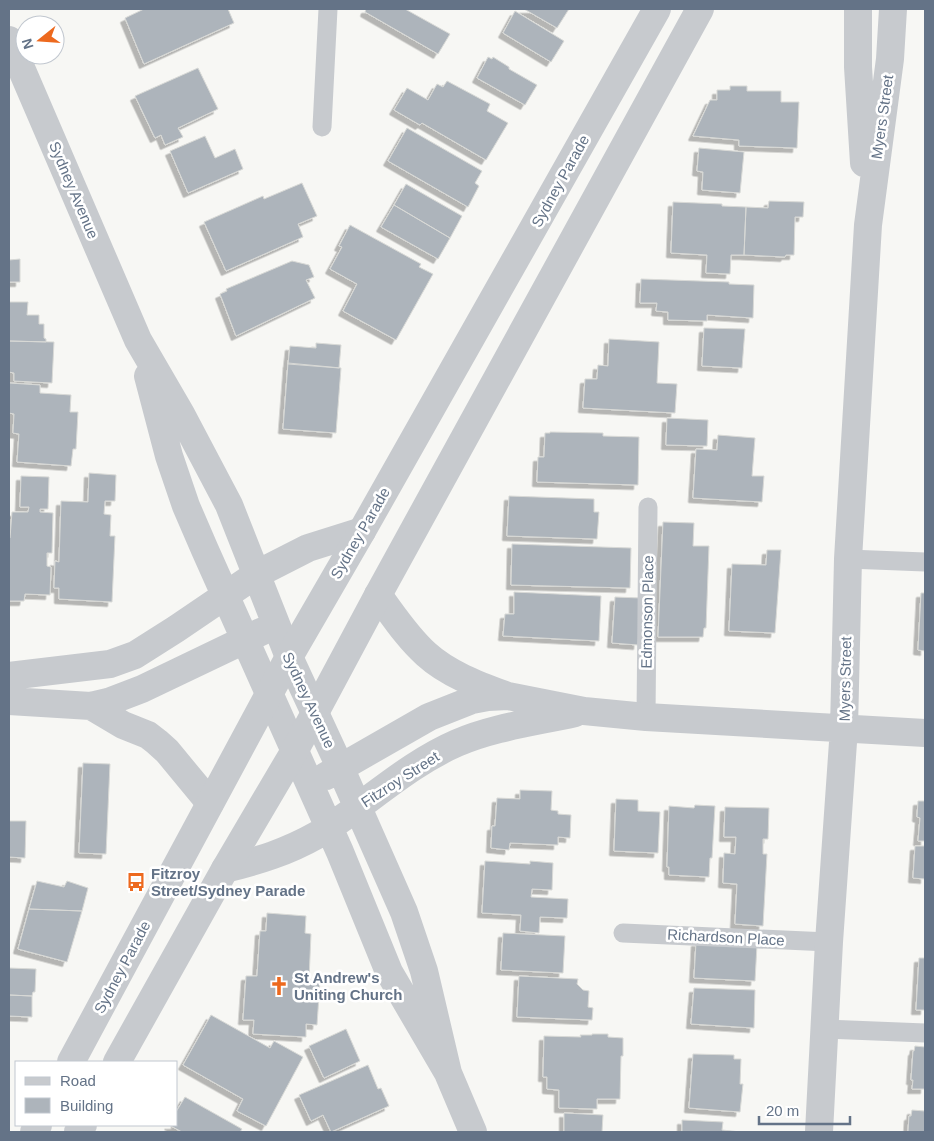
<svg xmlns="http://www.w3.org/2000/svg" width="934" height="1141" font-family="Arial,sans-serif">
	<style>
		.building { fill: #adb4bb; stroke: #d8d9d6; filter: url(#shadow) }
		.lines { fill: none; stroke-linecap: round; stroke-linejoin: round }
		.service { stroke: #c7cace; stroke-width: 19 }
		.minor { stroke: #c7cace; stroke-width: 28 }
		.tertiary { stroke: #c7cace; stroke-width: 28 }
		.labels { text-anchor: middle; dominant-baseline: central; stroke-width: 5; stroke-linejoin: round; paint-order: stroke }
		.street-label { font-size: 15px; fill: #647387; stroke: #fff }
		.poi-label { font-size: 15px; font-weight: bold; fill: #647387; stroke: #fff; text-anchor: start }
	</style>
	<defs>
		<filter id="shadow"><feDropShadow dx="-4.5" dy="4.5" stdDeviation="0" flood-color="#0004"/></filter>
	</defs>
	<rect width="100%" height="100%" fill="#f7f7f4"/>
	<path class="building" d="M144,9H228L234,23L144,64L125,18Z
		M366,9H405L450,34L438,54L365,12Z
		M524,9H569L557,28Z
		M515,11L564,41L551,62L503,33Z
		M488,57L492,59L493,57L509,67V69L537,85L525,105L477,78Z
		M198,68L218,109L178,128L183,137L165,145L161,135L155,138L135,96Z
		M447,81L490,104L487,111L508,123L486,160L422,123L420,125L394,110L407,88L428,100L437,84L443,87Z
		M730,86H747V91H781V102H799L797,148L739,146V140L693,136L710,100H717V90H730Z
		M407,128L482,171L475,183L479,186L468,207L388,161Z
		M205,136L215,158L235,149L243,169L188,193L170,151Z
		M699,148L744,152L740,193L702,190L703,172L697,171Z
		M302,183L317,216L298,224L303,237L226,271L204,222L263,196L264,199Z
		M406,184L462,216L450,238L394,205Z
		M769,201L804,202L803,217H795L794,255H786L785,257L744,255L746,207L768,208Z
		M673,202L722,204V206L746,207L744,255H731L730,274L706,273L707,255L671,253Z
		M394,205L450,238L438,259L381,227Z
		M350,225L421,264L419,267L433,274L396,340L343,311L357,284L330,269L342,247L339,246Z
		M9,244V260L20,259V282H9Z
		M292,261L309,265L314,277L306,280L315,298L236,336L220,294L227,291L226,289Z
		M641,279L729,282V284L754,285L753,318L707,315V321L668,320V312L656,311L657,303H640Z
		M9,302H28L27,315H39V324H44V338L46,339V342L9,341Z
		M704,328L745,329L742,368L702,366Z
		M609,339L659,342L657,383L677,384L675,413L583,408L585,379H597L598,365L608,366Z
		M9,341L54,342L52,383L14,381V373L9,372Z
		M316,343L341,345L339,368L288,364L290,346L316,348Z
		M288,363L341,368L336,433L283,429Z
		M9,383L40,385V393L71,395L70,412H78L76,449H73L71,466L17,462L19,434L13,433L14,414L9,413Z
		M667,418L708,420L707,446L666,445Z
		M550,432L603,433V436L639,437L638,485L537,482L538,457H544L545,433H550Z
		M718,435L755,438L752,476H764L762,502L693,498L696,449L717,450Z
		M89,473L116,475L115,501H105L104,514L111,515L110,536H115L112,602L59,599V588H54L55,561L59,562L61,501L88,502Z
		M21,476L49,477L48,509H40V512L53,513L52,553H47V566L51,567L50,595L25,594L24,601H9V538H10L12,512H28L29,507H20Z
		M509,496L594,499V512H599L597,539L507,536Z
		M663,522L694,523L693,546H709L706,628H704L703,637H658Z
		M512,544L631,548L630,588L511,585Z
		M767,550H781L775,633L729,631L732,564L766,565Z
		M514,592L601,596L599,641L503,636L505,614H514Z
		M921,593H925V651L918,650Z
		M615,597L641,598L638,645L612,643Z
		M83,763L110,764L106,854L79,853Z
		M520,790L552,791L551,810L558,811V814L571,815L570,838L558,837V845L510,843L509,850L491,848L492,826H495L497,798L520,799Z
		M616,799L638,800V811L660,812L658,853L614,851Z
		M918,801H925V841H918L920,818L917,817Z
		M695,805L715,806L712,858H710L709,877L669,875V867H667L669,806L694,808Z
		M725,807L769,808L768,839H763V854H767L763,926L735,924L737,884L723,883L724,853L735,854L736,837H724Z
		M9,821H26L25,858L9,857Z
		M915,846H925V879L913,878Z
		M485,861L530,864V861L553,863L552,890L532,889L531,897L568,899L567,918L540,917L539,933L520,931L521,915L482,913Z
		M37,881L64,887L67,881L88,888L82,911L29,909Z
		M29,909L82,911L67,962L18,949Z
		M267,913L306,916L305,933L311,934L309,980L320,981L317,1025L306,1024V1037L253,1034L254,1020H243L246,976H257L260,931H266Z
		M503,933L565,936L563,973L501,970Z
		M696,942L757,945L755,981L694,978Z
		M919,958H925V1010H916Z
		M9,968L36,969L35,992H33L32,996L9,995Z
		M519,976L578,979L577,984L583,990L589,991L588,1007L593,1008L592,1020L517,1017Z
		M694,988L755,990L754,1028L691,1024Z
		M9,995L32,996V1017L9,1016Z
		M211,1015L270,1048L274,1041L303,1057L266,1126L237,1111L243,1099L183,1065Z
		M346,1029L360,1061L324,1078L309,1046Z
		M592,1034H608V1037L623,1038V1056H621L620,1099H597V1109L559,1108V1090L547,1089V1077H543L544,1036L581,1037L580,1035H592Z
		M915,1046L925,1047V1089H912L913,1080H911L913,1051H914Z
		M693,1054L734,1055V1059H741L740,1084H743L740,1112L689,1108Z
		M368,1065L378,1089L381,1088L389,1106L331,1132L323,1115L311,1121L299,1095Z
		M185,1097L242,1129L240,1132H182L169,1125H176V1112Z
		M912,1110L925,1111V1132H908L909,1116H911Z
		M564,1113L603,1115L602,1132H564Z
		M682,1120L723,1122L722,1130L741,1132H682Z"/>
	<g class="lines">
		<path class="service" d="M322,127L328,9
			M848,559L925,562
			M646,717L648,507
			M623,933L829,942
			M825,1029L925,1033"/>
		<path class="minor" d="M858,9V67L864,163
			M9,40L138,340L181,414L229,505L289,657L340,767L404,912L424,971L448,1073
			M148,376L169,456L186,506L205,550L340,852L389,972L448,1073L473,1132
			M378,595C393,615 407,637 426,654C448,674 478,685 505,695
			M9,676L110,664L135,655L176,629L257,574L308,548L362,531
			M9,701L91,706L108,702L142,689L263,631
			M91,706L123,725L148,735L157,742L167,751L210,803
			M326,776L429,717L472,700L488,697L508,696L584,711L646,717L925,733
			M225,869C258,861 287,852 317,835C365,806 406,765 457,743C494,727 536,722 575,713
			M819,1132L829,942L844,728L848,559L868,225L890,59L893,9"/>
		<path class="tertiary" d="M71,1062L289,657L362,531L657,9
			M117,1062L225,869L294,752L378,595L700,9
			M34,1132L38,1125
			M78,1132L83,1125"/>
	</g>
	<defs>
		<g id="bus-bare" transform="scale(1.5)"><path d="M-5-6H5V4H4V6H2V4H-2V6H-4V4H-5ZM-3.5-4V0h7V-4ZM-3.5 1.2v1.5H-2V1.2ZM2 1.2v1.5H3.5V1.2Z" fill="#ed691e" stroke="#fff" stroke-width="2.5" paint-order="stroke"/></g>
		<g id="church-bare" transform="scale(1.5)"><path d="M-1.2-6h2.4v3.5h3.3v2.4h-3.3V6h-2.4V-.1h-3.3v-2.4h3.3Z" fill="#ed691e" stroke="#fff" stroke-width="2.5" paint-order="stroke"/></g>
	</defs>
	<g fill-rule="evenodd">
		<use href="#bus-bare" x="136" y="882"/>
		<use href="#church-bare" x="279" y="986"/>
	</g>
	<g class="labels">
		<g class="street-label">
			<text transform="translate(882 117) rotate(-82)">Myers Street</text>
			<text transform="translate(560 181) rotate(-61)">Sydney Parade</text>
			<text transform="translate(74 190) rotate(67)">Sydney Avenue</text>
			<text transform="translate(360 533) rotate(-60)">Sydney Parade</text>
			<text transform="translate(647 612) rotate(-89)">Edmonson Place</text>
			<text transform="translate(845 679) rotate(-89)">Myers Street</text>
			<text transform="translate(309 700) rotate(65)">Sydney Avenue</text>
			<text transform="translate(400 779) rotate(-33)">Fitzroy Street</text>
			<text transform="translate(726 937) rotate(3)">Richardson Place</text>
			<text transform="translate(122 967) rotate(-62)">Sydney Parade</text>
		</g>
		<g class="poi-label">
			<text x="151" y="873">Fitzroy<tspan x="151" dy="17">Street/Sydney Parade</tspan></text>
			<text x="294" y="977">St Andrew's<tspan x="294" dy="17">Uniting Church</tspan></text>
		</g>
	</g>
	<rect width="934" height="1141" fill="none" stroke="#647387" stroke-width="20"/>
	<rect x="15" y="1061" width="162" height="65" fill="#ffffff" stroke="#c1c7cf"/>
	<rect x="25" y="1077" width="25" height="8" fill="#c7cace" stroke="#c1c7cf"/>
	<text x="60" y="1086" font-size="15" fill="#647387">Road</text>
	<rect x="25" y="1098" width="25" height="15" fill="#adb4bb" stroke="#c1c7cf"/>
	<text x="60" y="1111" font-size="15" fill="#647387">Building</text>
	<g transform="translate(40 40) rotate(253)"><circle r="24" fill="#ffffff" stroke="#c1c7cf"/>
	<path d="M0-4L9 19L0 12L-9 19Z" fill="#ed691e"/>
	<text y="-8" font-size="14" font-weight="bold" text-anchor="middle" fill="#647387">N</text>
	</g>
	<path d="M759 1116v8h91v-8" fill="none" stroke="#647387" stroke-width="2.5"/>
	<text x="766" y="1116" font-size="15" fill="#647387" stroke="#ffffff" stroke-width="4" paint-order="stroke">20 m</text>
</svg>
